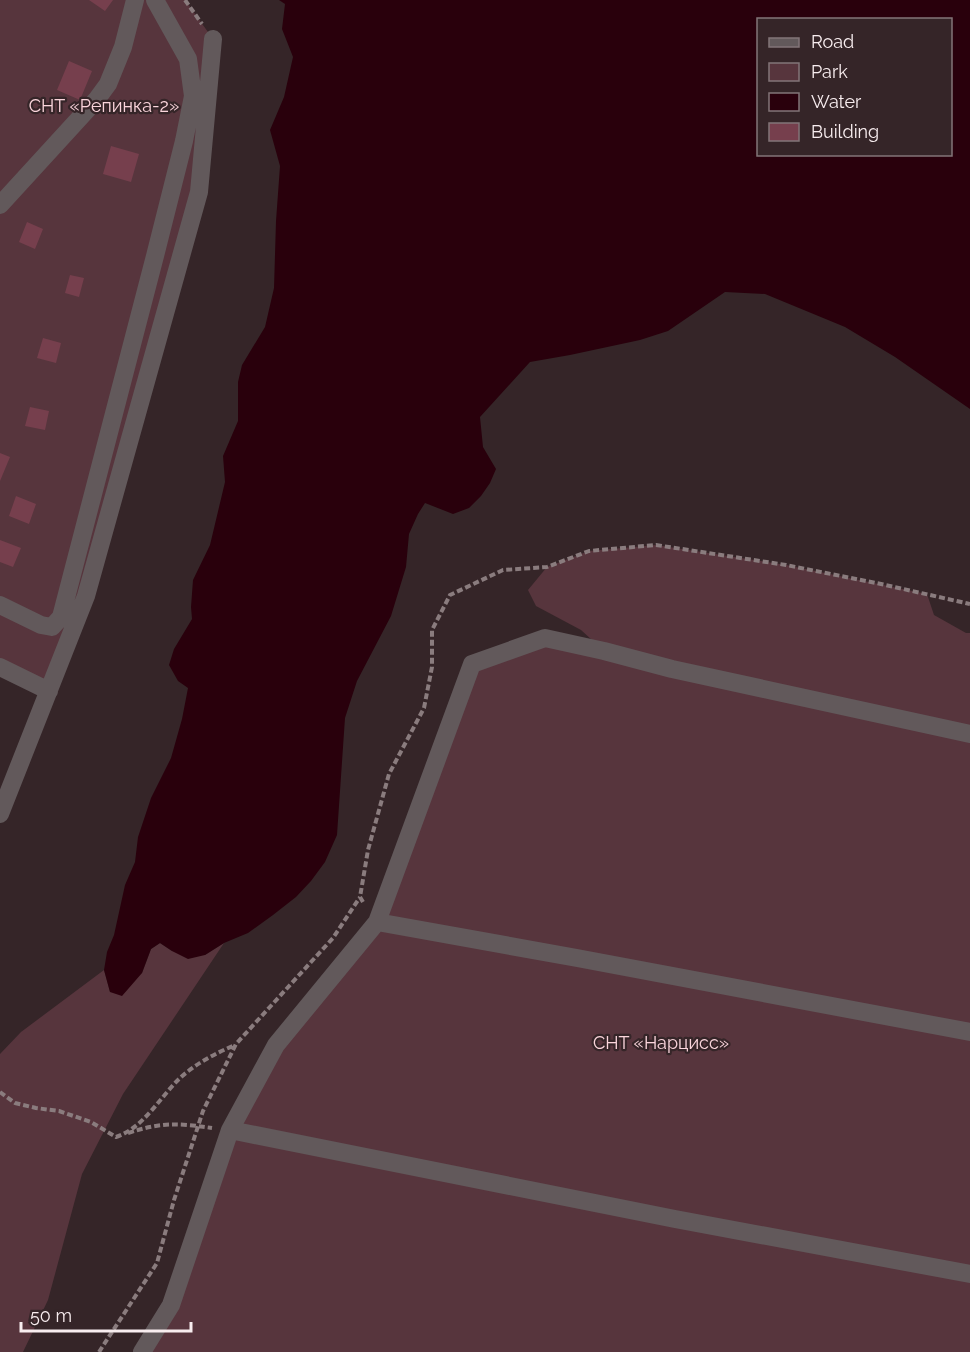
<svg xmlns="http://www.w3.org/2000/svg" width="970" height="1352" font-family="Raleway,sans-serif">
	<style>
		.green { fill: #57353d }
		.water { fill: #29000c; fill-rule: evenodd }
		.building { fill: #763f4d }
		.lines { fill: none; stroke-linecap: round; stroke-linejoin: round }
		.path { stroke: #8a7c7e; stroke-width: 4; stroke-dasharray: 6 3; stroke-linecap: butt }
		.minor { stroke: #62595b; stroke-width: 18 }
		.labels { text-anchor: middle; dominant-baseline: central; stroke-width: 4.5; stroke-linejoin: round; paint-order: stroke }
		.park-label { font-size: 18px; fill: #fbd5dc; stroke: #352528 }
	</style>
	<rect width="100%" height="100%" fill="#352528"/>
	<path class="green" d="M0,0H185L213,39L199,192L49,691L0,667Z
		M656,545L786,565L927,594L934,615L966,633H970V1352H142L171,1305L230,1130L275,1045L377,922L472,664L545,638L603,650L581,630L536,606L528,590L547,567L589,551Z
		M160,943L172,951L205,955L224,943L123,1094L82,1174L48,1300L23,1352H0V1054L21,1032L104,970L110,992L142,973L151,949Z"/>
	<path class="water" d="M279,0H970V409L895,357L845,327L765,294L725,292L668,331L640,340L570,355L530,362L480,417L483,447L496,469L490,483L481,496L469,508L453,514L425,503L418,514L409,534L406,567L391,616L357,681L345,718L337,835L325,862L311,881L296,897L273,915L248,933L224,943L205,955L188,959L172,951L160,943L151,949L142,973L122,996L110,992L104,970L107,952L114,935L125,885L135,862L138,837L151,798L171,758L182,719L188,688L178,681L169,665L174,649L192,619L191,607L193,580L210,545L225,482L223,456L238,421V382L242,365L265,327L274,288L276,221L280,166L270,130L284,97L293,57L282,29L285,4ZM758,20H950V154H758Z"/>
	<path class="building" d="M89,0H113L105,11Z
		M69,61L92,71L80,100L57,90Z
		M111,146L139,154L131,182L103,174Z
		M27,222L43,229L35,249L19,242Z
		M70,275L84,278L79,297L65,293Z
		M43,338L61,343L56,363L37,358Z
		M30,407L49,411L45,430L25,426Z
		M0,453L10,457L0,481Z
		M16,496L36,504L29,524L9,516Z
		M0,540L21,548L13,567L0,562Z"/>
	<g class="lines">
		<path class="path" d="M185,0L202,24
			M363,902L360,897L368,850L389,774L424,708L432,667V630L450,595L503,570L547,567L589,551L656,545L786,565L881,584L970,604
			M0,1092L15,1103L36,1108L59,1111L91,1122L116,1137C143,1128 159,1099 178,1080C193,1065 216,1053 235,1045
			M128,1133C162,1122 178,1123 212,1128
			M99,1352L157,1263L174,1200L203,1111L236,1044L333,938L360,897"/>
		<path class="minor" d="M0,205L97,99L108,84L123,47L135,0
			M0,605L41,625L52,627L61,617L155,256L184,141L193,96L188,59L155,0
			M0,667L49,691
			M0,814L86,596L199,192L213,39
			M377,922L577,958L970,1032
			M230,1130L675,1219L970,1274
			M142,1352L171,1305L230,1130L276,1045L377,922L472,664L545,638L604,651L672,669L970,734"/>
	</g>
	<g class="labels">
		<g class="park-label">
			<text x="104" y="105">СНТ «Репинка-2»</text>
			<text x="661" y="1042">СНТ «Нарцисс»</text>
		</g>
	</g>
	<rect x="757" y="18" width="195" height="138" fill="#352528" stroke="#837578" stroke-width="1.5"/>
	<rect x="769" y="38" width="30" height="9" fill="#62595b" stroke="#837578" stroke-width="1.5"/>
	<text x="811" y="48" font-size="18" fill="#f8edef">Road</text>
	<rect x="769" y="63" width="30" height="18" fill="#57353d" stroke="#837578" stroke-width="1.5"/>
	<text x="811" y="78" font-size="18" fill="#f8edef">Park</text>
	<rect x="769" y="93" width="30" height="18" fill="#29000c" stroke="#837578" stroke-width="1.5"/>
	<text x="811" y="108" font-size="18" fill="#f8edef">Water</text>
	<rect x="769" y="123" width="30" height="18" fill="#763f4d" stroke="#837578" stroke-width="1.5"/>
	<text x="811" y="138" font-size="18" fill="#f8edef">Building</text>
	<path d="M21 1322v9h170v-9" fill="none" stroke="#f8edef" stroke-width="3"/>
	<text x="30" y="1322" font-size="18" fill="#f8edef" stroke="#352528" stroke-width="4.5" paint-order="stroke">50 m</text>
</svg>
